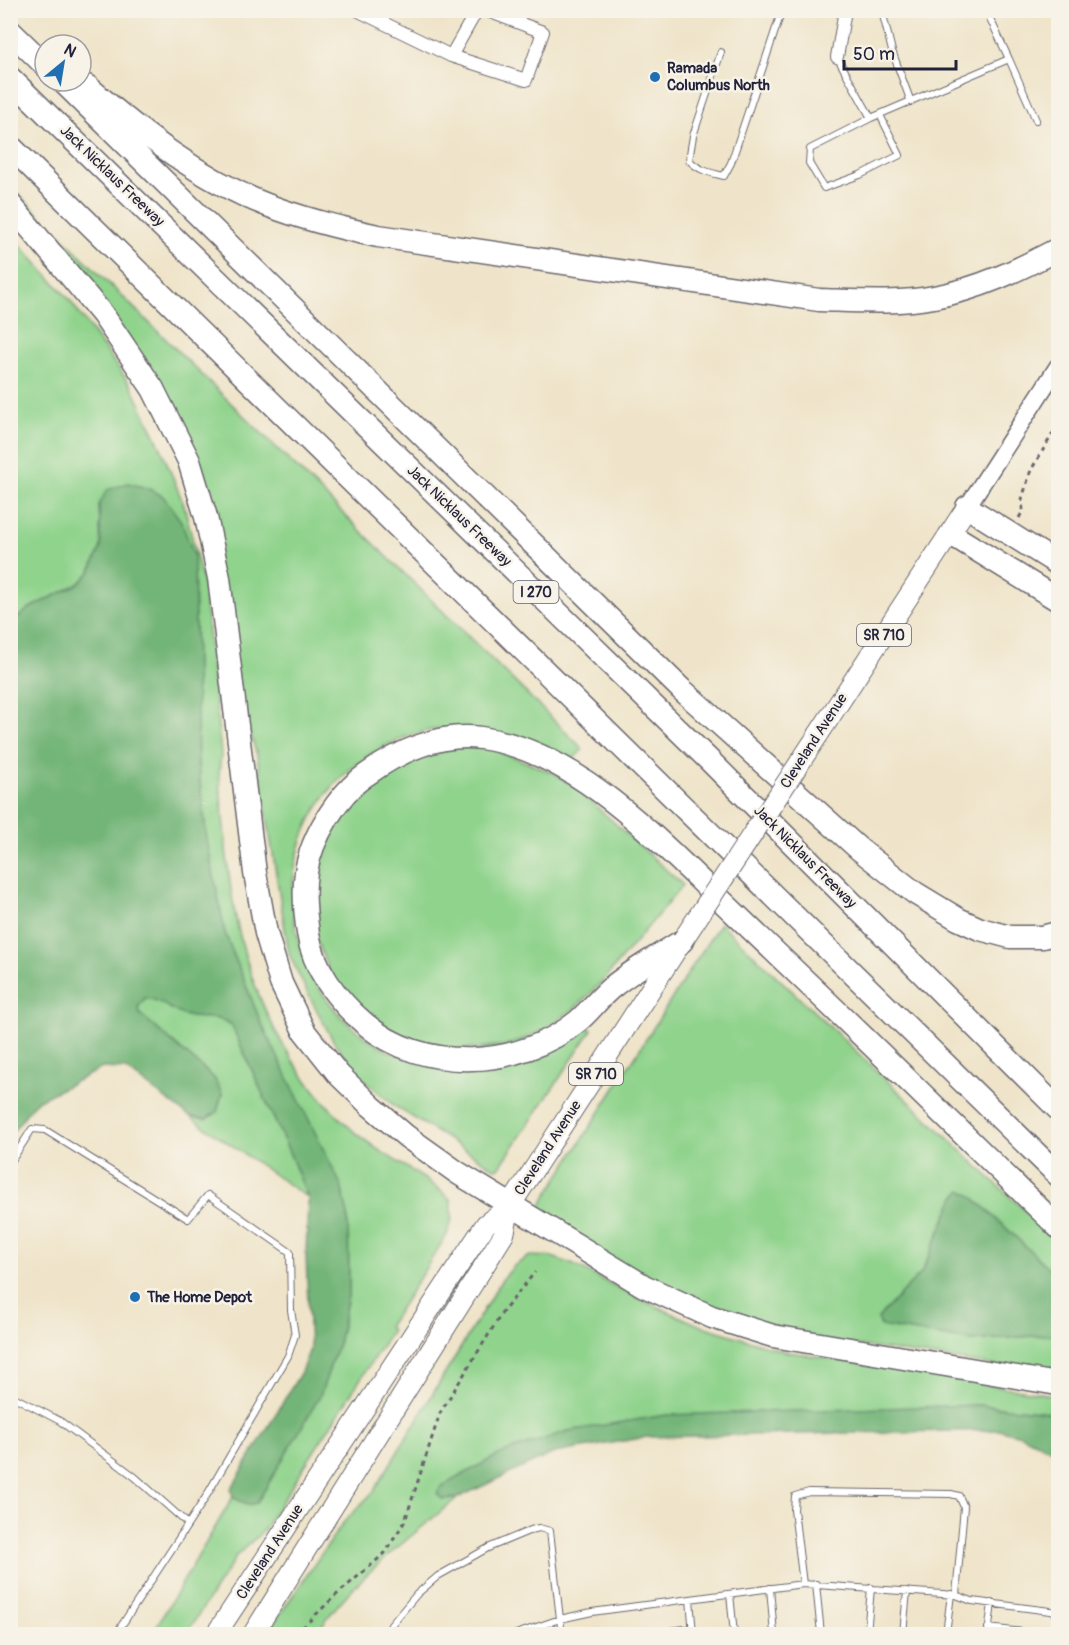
<svg xmlns="http://www.w3.org/2000/svg" width="1069" height="1645" font-family="Pangolin,sans-serif">
	<style>
		.green { fill: #8fd38c; stroke: #587a64; stroke-width: 1.5 }
		.forest { fill: #73b578; stroke: #4a6c5a; stroke-width: 1.5 }
		.lines { fill: none; stroke-linecap: round; stroke-linejoin: round }
		.lane-casing { stroke: #6a666d; stroke-width: 8 }
		.street-casing { stroke: #6a666d; stroke-width: 14 }
		.secondary-casing { stroke: #6a666d; stroke-width: 19 }
		.primary-casing { stroke: #6a666d; stroke-width: 22 }
		.highway-casing { stroke: #6a666d; stroke-width: 25 }
		.path { stroke: #6a666d; stroke-width: 3; stroke-dasharray: 4.5 4.5; stroke-linecap: butt }
		.lane { stroke: #fff; stroke-width: 6 }
		.street { stroke: #fff; stroke-width: 12 }
		.secondary { stroke: #fff; stroke-width: 16 }
		.primary { stroke: #fff; stroke-width: 20 }
		.highway { stroke: #fff; stroke-width: 22 }
		.primary-bridge-casing { stroke: #6a666d; stroke-width: 22; stroke-linecap: butt }
		.primary-bridge { stroke: #fff; stroke-width: 20 }
		.poi-dot { fill: #1f6fb2; stroke: #f7f3e8; stroke-width: 2 }
		.labels { text-anchor: middle; dominant-baseline: central; stroke-width: 5; stroke-linejoin: round; paint-order: stroke }
		.shield { fill: #f7f3e8; stroke: #62616f; stroke-width: 1.5 }
		.shield-label { font-size: 14px; font-weight: bold; fill: #22223b }
		.poi-label { font-size: 15px; font-weight: bold; fill: #22223b; stroke: #f7f3e8; text-anchor: start }
		.street-label { font-size: 15px; fill: #22223b; stroke: #f7f3e8 }
	</style>
	<rect width="100%" height="100%" fill="#f7f3e8"/>
	<filter id="ink" filterUnits="userSpaceOnUse"><feTurbulence type="fractalNoise" baseFrequency=".0167" numOctaves="2"/><feDisplacementMap in="SourceGraphic" scale="12" xChannelSelector="R" yChannelSelector="G"/><feConvolveMatrix kernelMatrix="1 2 1 2 8 2 1 2 1" color-interpolation-filters="sRGB"/></filter>
	<filter id="wash" filterUnits="userSpaceOnUse"><feTurbulence type="fractalNoise" baseFrequency=".008" numOctaves="4" result="noise"/><feDisplacementMap in="SourceGraphic" scale="24" xChannelSelector="R" yChannelSelector="G"/><feGaussianBlur stdDeviation="1.35" result="paint"/><feColorMatrix in="noise" values="0 0 0 0 0 0 0 0 0 0 0 0 0 0 0 0 0 1.4 0 .05"/><feComposite in="paint" operator="in"/></filter>
	<g filter="url(#wash)">
		<rect width="100%" height="100%" fill="#efe4c9"/>
		<path class="green" d="M16,192L583,749L567,766C537,757 506,748 476,739C466,736 452,729 441,729C419,730 391,742 373,753C271,814 267,957 357,1031C377,1047 405,1061 431,1062C443,1063 459,1056 471,1053C509,1044 547,1035 586,1025L592,1030L499,1168H494L396,1107L364,1080L334,1042L308,994L289,954L257,755L243,711L174,409L12,197Z
			M10,234L69,299L132,387L161,448L184,505L203,582L221,754L219,774C224,824 227,879 238,928C253,995 282,1055 328,1106C341,1120 359,1137 376,1148C401,1165 429,1179 451,1200L452,1218L447,1235L388,1327L392,1330L263,1531L237,1555L186,1634H152L233,1497L247,1505L338,1344L349,1291L348,1215L261,1023L225,933L207,841L198,766L196,713L99,505L101,547L90,572L80,583L30,608L11,623Z
			M430,747H487L554,773L577,789L683,885L602,982L575,1008L542,1031L509,1045L450,1050L390,1035L335,986L312,929L319,834L391,760Z
			M720,923L1058,1242V1277L972,1196L955,1197L922,1272L904,1293L970,1341L1058,1334V1375L814,1339L658,1288L543,1216L540,1207L545,1198Z
			M145,998C161,999 170,1011 184,1015C203,1021 212,1013 231,1024L290,1154L308,1198L189,1116L206,1119L216,1113L222,1094L214,1078L139,1014L138,1007Z
			M530,1256L552,1257L574,1265L644,1301L699,1325L783,1351L1058,1396V1413L979,1405L568,1431L442,1499L457,1498C408,1540 352,1579 316,1634H266L343,1523L374,1491L501,1281L515,1265Z"/>
		<path class="forest" d="M128,483L147,488L163,496L181,521L194,556L198,766L207,841L225,933L261,1023L341,1185L348,1215L349,1291L338,1344L320,1396L257,1503L247,1505L233,1497L231,1489L301,1372L310,1349L306,1256L308,1198L290,1154L231,1024C212,1013 203,1021 184,1015C170,1011 161,999 145,998L138,1007L140,1014L214,1078L222,1094L217,1112L206,1119L189,1116L125,1069L102,1068L35,1102L11,1134V623L30,608L80,583L90,572L101,547L99,505L107,490Z
			M962,1190L972,1196L1058,1277V1334L970,1341L881,1326L878,1318L922,1272L955,1197Z
			M979,1405L1058,1413V1453L1021,1435L1001,1430L647,1437L554,1453L457,1498L442,1499L437,1493L442,1486L500,1454L568,1431L666,1415Z"/>
	</g>
	<g filter="url(#ink)">
		<g class="lines">
			<g class="lane-casing">
				<path id="lane" d="M895,10L883,15L892,51L911,102
					M986,10L1009,59
					M721,52L693,136L689,160C698,170 710,173 724,176L731,163L782,10
					M837,57L871,118L1009,59L1036,120
					M871,118L810,149L809,163L824,188L860,175L900,155L880,115
					M10,1163L32,1129L45,1130L188,1219L208,1195L290,1252L291,1310L295,1335L288,1356L204,1500L116,1634
					M10,1395L60,1421L135,1477L188,1524
					M803,1584L956,1595
					M816,1584L821,1634
					M770,1588L774,1634
					M730,1594L734,1634
					M690,1599L693,1634
					M988,1628L1041,1634
					M387,1634L391,1625L417,1594L438,1576L488,1548L531,1530L539,1528L550,1531L560,1619L592,1612L803,1584L794,1510L795,1496L809,1492L951,1494L959,1496L964,1507L956,1595L972,1601L1058,1612
					M516,1634L560,1619L562,1634
					M644,1634L693,1628
					M867,1634L871,1588
					M903,1634L907,1591
					M946,1634L951,1594
					M988,1634L992,1603"/>
			</g>
			<g class="street-casing">
				<path id="street" d="M357,10L451,56L526,80L543,32L485,10
					M451,56L477,10
					M837,57L845,10"/>
			</g>
			<g class="secondary-casing">
				<path id="secondary" d="M967,507L1058,366"/>
			</g>
			<g class="primary-casing">
				<path id="primary" d="M818,735L967,507
					M216,1634L486,1224L510,1206L682,941
					M253,1634L504,1234L510,1206"/>
			</g>
			<g class="highway-casing">
				<path id="highway" d="M10,31L45,65
					M10,78L711,762L1058,1109
					M62,81L681,689L859,849L915,893L958,919L980,929L1010,937H1042L1058,933
					M87,86C141,133 200,179 267,205C303,219 340,228 378,236L819,300C856,301 897,304 934,297C979,289 1018,270 1058,249
					M10,146L1058,1175
					M10,204L103,315L153,389L189,461L206,517L219,578L255,873L266,933L281,983L304,1031L339,1075L371,1106L406,1136L458,1173L644,1286L712,1317L773,1336L1058,1384
					M967,507L1058,564
					M951,534L1058,600
					M682,941C659,956 632,970 611,988C599,998 590,1011 578,1021C519,1069 423,1074 364,1023C337,1000 313,968 308,933C305,913 303,892 306,872C311,838 338,794 366,775C398,752 440,732 481,738C568,750 643,825 703,883C735,914 767,944 798,974C886,1058 972,1143 1058,1227"/>
			</g>
			<path class="path" d="M1019,518L1023,511L1022,499L1031,470L1058,425
				M296,1634L334,1597L385,1553L405,1521L440,1413L502,1313L535,1272"/>
			<use href="#lane" class="lane"/>
			<use href="#street" class="street"/>
			<use href="#secondary" class="secondary"/>
			<use href="#primary" class="primary"/>
			<use href="#highway" class="highway"/>
			<g class="primary-bridge-casing">
				<path id="primary-bridge" d="M682,941L818,735"/>
			</g>
			<use href="#primary-bridge" class="primary-bridge"/>
		</g>
	</g>
	<g class="poi-dot">
		<circle cx="655" cy="77" r="6"/>
		<circle cx="135" cy="1297" r="6"/>
	</g>
	<g class="labels">
		<g class="shield">
			<rect x="513.5" y="581" width="45" height="22" rx="4.5"/>
			<rect x="857" y="624" width="54" height="22" rx="4.5"/>
			<rect x="569" y="1063" width="54" height="22" rx="4.5"/>
		</g>
		<g class="shield-label">
			<text x="536" y="592">I 270</text>
			<text x="884" y="635">SR 710</text>
			<text x="596" y="1074">SR 710</text>
		</g>
		<g class="poi-label">
			<text x="667" y="68">Ramada<tspan x="667" dy="17">Columbus North</tspan></text>
			<text x="147" y="1297">The Home Depot</text>
		</g>
		<g class="street-label">
			<text transform="translate(112 176) rotate(44)">Jack Nicklaus Freeway</text>
			<text transform="translate(459 516) rotate(44)">Jack Nicklaus Freeway</text>
			<text transform="translate(814 741) rotate(-57)">Cleveland Avenue</text>
			<text transform="translate(805 857) rotate(45)">Jack Nicklaus Freeway</text>
			<text transform="translate(548 1148) rotate(-57)">Cleveland Avenue</text>
			<text transform="translate(270 1552) rotate(-57)">Cleveland Avenue</text>
		</g>
	</g>
	<rect width="1069" height="1645" fill="none" stroke="#f7f3e8" stroke-width="36"/>
	<g transform="translate(63 63) rotate(30)"><circle r="28" fill="#f7f3e8" stroke="#a29fa3" stroke-width="1.5"/>
	<path d="M0-4.5L10 22L0 15L-10 22Z" fill="#1f6fb2"/>
	<text y="-9" font-size="16" font-weight="bold" text-anchor="middle" fill="#22223b">N</text>
	</g>
	<path d="M844 60v9h112v-9" fill="none" stroke="#22223b" stroke-width="3"/>
	<text x="853" y="60" font-size="18" fill="#22223b" stroke="#f7f3e8" stroke-width="4.5" paint-order="stroke">50 m</text>
</svg>
